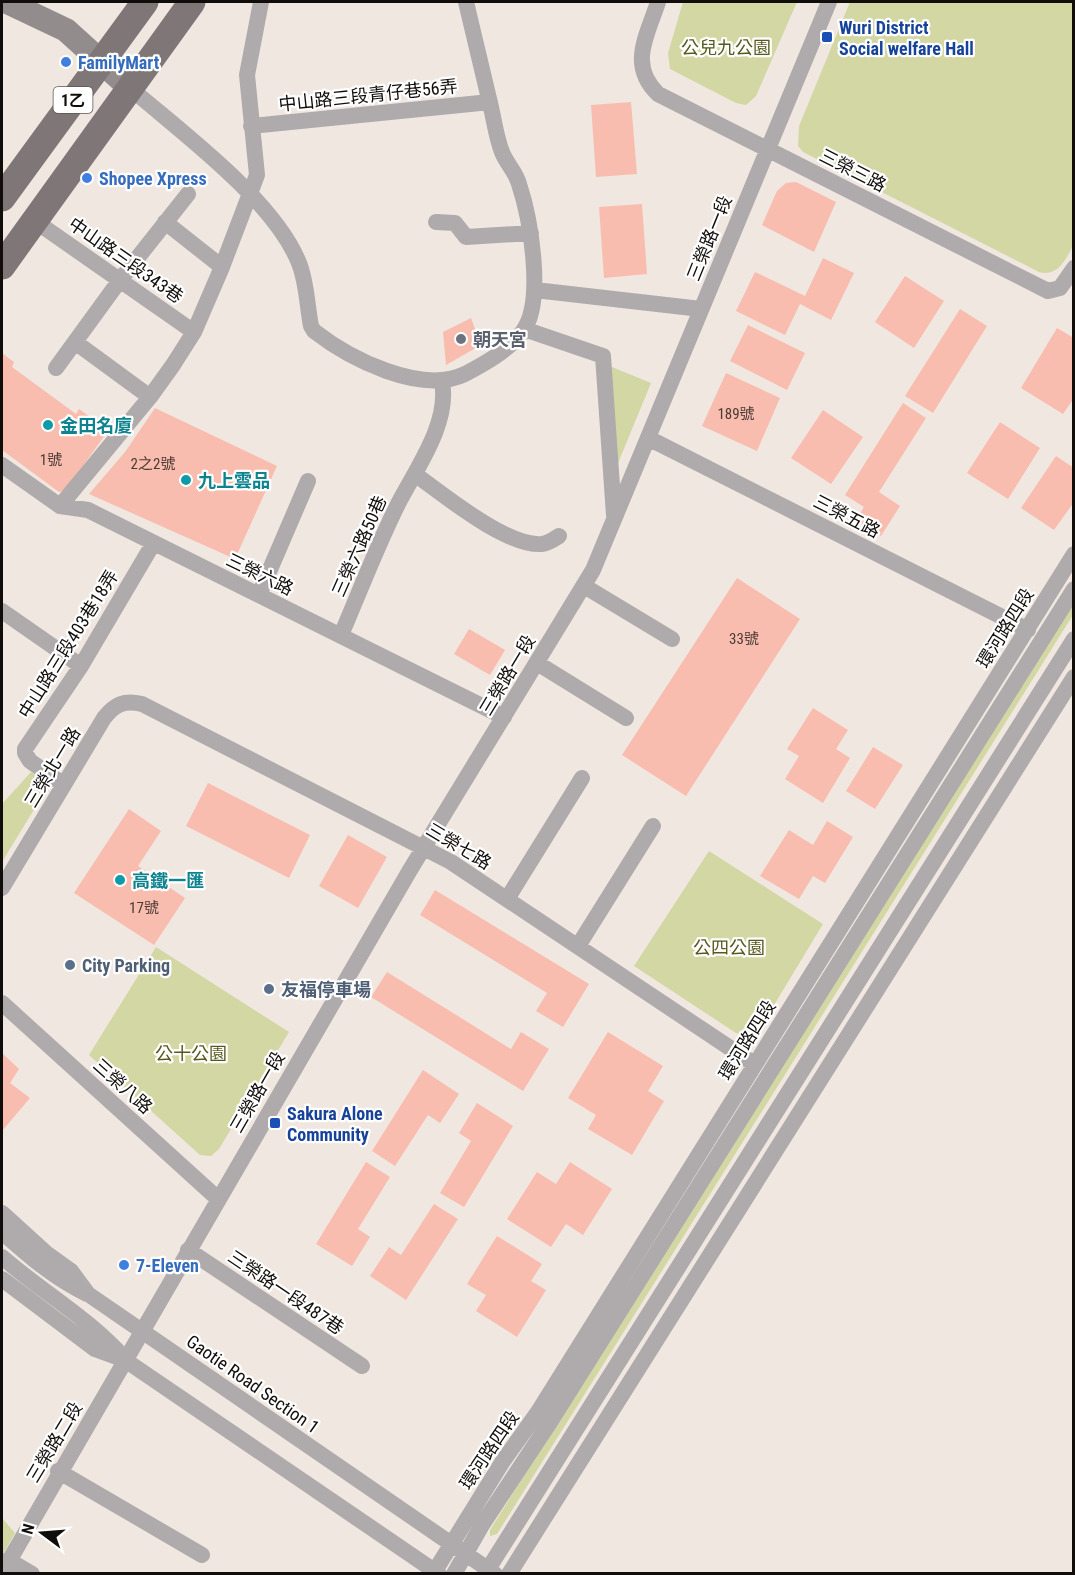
<svg xmlns="http://www.w3.org/2000/svg" width="1075" height="1575" font-family="'Roboto Condensed','Noto Sans TC',sans-serif">
	<style>
		.green { fill: #d3d7a3 }
		.building { fill: #f8bdae }
		.lines { fill: none; stroke-linecap: round; stroke-linejoin: round }
		.street { stroke: #afaaab; stroke-width: 16 }
		.secondary { stroke: #938c8d; stroke-width: 24 }
		.primary { stroke: #7e7677; stroke-width: 27 }
		.transit-dot { fill: #1a4fb4; stroke: #fff; stroke-width: 2 }
		.shop-dot { fill: #3f7fe0; stroke: #fff; stroke-width: 2 }
		.worship-dot { fill: #6b7280; stroke: #fff; stroke-width: 2 }
		.culture-dot { fill: #0f9aa8; stroke: #fff; stroke-width: 2 }
		.service-dot { fill: #5c6f8a; stroke: #fff; stroke-width: 2 }
		.labels { text-anchor: middle; dominant-baseline: central; stroke-width: 4.5; stroke-linejoin: round; paint-order: stroke }
		.number-label { font-size: 15px; fill: #4a3934 }
		.shield { fill: #fff; stroke: #585654; stroke-width: 1.5 }
		.shield-label { font-size: 16px; font-weight: bold; fill: #100d0b }
		.transit-label { font-size: 18px; font-weight: bold; fill: #164399; stroke: #fff; text-anchor: start }
		.park-label { font-size: 18px; fill: #575a1e; stroke: #fff }
		.shop-label { font-size: 18px; font-weight: bold; fill: #366cbe; stroke: #fff; text-anchor: start }
		.street-label { font-size: 18px; fill: #100d0b; stroke: #fff }
		.worship-label { font-size: 18px; font-weight: bold; fill: #5b616d; stroke: #fff; text-anchor: start }
		.culture-label { font-size: 18px; font-weight: bold; fill: #0d838f; stroke: #fff; text-anchor: start }
		.service-label { font-size: 18px; font-weight: bold; fill: #4e5e75; stroke: #fff; text-anchor: start }
	</style>
	<rect width="100%" height="100%" fill="#f0e7e1"/>
	<path class="green" d="M683,2H797L756,96L746,105L736,103L670,69L668,53Z
		M850,2H1073V246C1065,260 1058,277 1039,272L803,152L798,146L799,126Z
		M607,365L651,383L616,468Z
		M1073,600V615L497,1534L490,1536V1530Z
		M31,772L49,785L2,862V804Z
		M709,851L823,924L759,1030L748,1037L736,1033L634,966Z
		M156,947L289,1032L219,1149L211,1156L200,1155L89,1055Z
		M2,1518L15,1533L2,1556Z"/>
	<path class="building" d="M631,102L637,174L596,177L591,105Z
		M796,182L836,202L814,252L762,225L777,191L786,183Z
		M642,204L647,274L604,278L599,207Z
		M823,258L854,273L831,320L800,304L785,335L736,311L755,272L805,296Z
		M905,276L944,301L914,348L875,322Z
		M960,309L987,326L933,413L905,396Z
		M471,318L481,345L446,365L443,332Z
		M748,325L805,353L787,390L730,361Z
		M1057,328L1074,338V398L1063,414L1021,388Z
		M2,353L14,362L12,367L76,414L79,409L93,419L96,430L105,435L65,491L59,492L2,450Z
		M726,373L780,398L757,451L702,426Z
		M903,403L926,418L879,492L900,506L881,536L856,520L864,507L845,495Z
		M155,408L277,466L235,559L89,494L125,452Z
		M823,410L863,437L831,484L791,458Z
		M1000,422L1040,448L1008,499L967,473Z
		M1056,456L1074,468V502L1054,530L1021,508Z
		M737,578L800,619L686,796L622,755Z
		M469,629L505,650L490,675L454,654Z
		M813,708L848,730L836,749L850,758L823,803L785,779L799,756L787,749Z
		M873,747L903,765L875,809L846,791Z
		M208,783L310,835L289,878L186,826Z
		M129,809L161,831L138,866L185,898L154,945L74,893Z
		M827,821L853,837L825,883L813,876L799,899L760,876L789,830L813,845Z
		M348,835L387,857L358,908L319,886Z
		M435,890L589,984L563,1027L536,1011L547,993L420,915Z
		M387,972L511,1049L521,1032L549,1049L523,1091L371,997Z
		M608,1032L663,1066L648,1091L664,1101L632,1155L588,1129L596,1115L568,1098Z
		M2,1053L19,1069L10,1083L30,1098L2,1131Z
		M423,1070L459,1094L440,1123L428,1115L395,1166L372,1151Z
		M477,1103L513,1126L464,1207L440,1193L471,1141L459,1133Z
		M366,1162L390,1177L358,1229L370,1237L352,1266L316,1244Z
		M570,1162L612,1189L583,1235L566,1224L551,1247L507,1219L537,1172L556,1184Z
		M434,1204L458,1219L406,1300L370,1276L389,1247L401,1255Z
		M497,1236L542,1264L531,1281L546,1290L517,1337L476,1311L486,1295L467,1284Z"/>
	<g class="lines">
		<path class="street" d="M658,2C647,36 628,65 658,94L1042,288L1048,291L1060,288L1074,268
			M129,87C181,132 274,200 299,263C307,283 307,306 311,326L314,331C350,359 421,395 465,374C486,363 509,350 523,331C545,301 530,217 519,184C516,172 506,163 502,152C496,137 494,119 490,103C482,69 474,35 466,2
			M251,126L490,102
			M35,221L194,332
			M165,222L222,267
			M436,222L455,223L466,237L531,233
			M535,290L701,309
			M524,329L603,356L614,515
			M75,342L150,397
			M56,368L120,280L188,194
			M648,438L1028,630
			M2,465L60,506L88,510L504,717
			M416,475C444,495 507,547 542,544C549,543 553,540 559,536
			M60,506L150,397L173,365L194,332L222,267L257,175L247,75L261,2
			M584,586L672,639
			M259,595L308,481
			M2,611L81,666
			M341,635C360,591 377,546 398,504C416,469 450,423 442,382
			M537,663L626,718
			M64,785L30,761L25,753V749L81,666L153,544
			M2,888L104,718C115,704 124,700 142,704L451,862L754,1064
			M507,899L582,778
			M578,946L653,826
			M2,1003L217,1198
			M2,1213L46,1253L71,1271L88,1294L495,1574
			M2,1232C29,1256 54,1278 87,1294
			M188,1250L362,1366
			M2,1257C42,1292 90,1319 125,1359
			M2,1279L95,1349L125,1360L439,1574
			M58,1471L202,1555
			M8,1560L32,1574
			M2,1573L410,870L593,570L829,2
			M433,1574L503,1461L538,1412L1074,554
			M454,1574L482,1525L552,1419L1074,589
			M485,1574L1074,639
			M509,1574L1074,677"/>
		<path class="secondary" d="M7,2L66,30L129,87"/>
		<path class="primary" d="M2,198L145,2
			M2,266L192,2"/>
	</g>
	<g class="transit-dot">
		<rect x="821" y="31" width="12" height="12" rx="3"/>
		<rect x="269" y="1117" width="12" height="12" rx="3"/>
	</g>
	<g class="shop-dot">
		<circle cx="66" cy="62" r="6"/>
		<circle cx="87" cy="178" r="6"/>
		<circle cx="124" cy="1265" r="6"/>
	</g>
	<circle class="worship-dot" cx="461" cy="339" r="6"/>
	<g class="culture-dot">
		<circle cx="48" cy="425" r="6"/>
		<circle cx="186" cy="480" r="6"/>
		<circle cx="120" cy="880" r="6"/>
	</g>
	<g class="service-dot">
		<circle cx="70" cy="965" r="6"/>
		<circle cx="269" cy="989" r="6"/>
	</g>
	<g class="labels">
		<g class="number-label">
			<text x="736" y="414">189號</text>
			<text x="51" y="460">1號</text>
			<text x="153" y="464">2之2號</text>
			<text x="744" y="639">33號</text>
			<text x="144" y="908">17號</text>
		</g>
		<rect class="shield" x="53.5" y="87" width="39" height="26" rx="4.5"/>
		<g class="shield-label">
			<text x="73" y="100">1乙</text>
		</g>
		<g class="transit-label">
			<text x="839" y="27">Wuri District<tspan x="839" dy="21">Social welfare Hall</tspan></text>
			<text x="287" y="1113">Sakura Alone<tspan x="287" dy="21">Community</tspan></text>
		</g>
		<g class="park-label">
			<text x="726" y="47">公兒九公園</text>
			<text x="729" y="947">公四公園</text>
			<text x="191" y="1053">公十公園</text>
		</g>
		<g class="shop-label">
			<text x="78" y="62">FamilyMart</text>
			<text x="99" y="178">Shopee Xpress</text>
			<text x="136" y="1265">7-Eleven</text>
		</g>
		<g class="street-label">
			<text transform="translate(368 95) rotate(-6)">中山路三段青仔巷56弄</text>
			<text transform="translate(853 170) rotate(27)">三榮三路</text>
			<text transform="translate(709 238) rotate(-68)">三榮路一段</text>
			<text transform="translate(126 260) rotate(35)">中山路三段343巷</text>
			<text transform="translate(847 516) rotate(27)">三榮五路</text>
			<text transform="translate(359 546) rotate(-66)">三榮六路50巷</text>
			<text transform="translate(260 574) rotate(26)">三榮六路</text>
			<text transform="translate(1005 628) rotate(-58)">環河路四段</text>
			<text transform="translate(68 644) rotate(-58)">中山路三段403巷18弄</text>
			<text transform="translate(507 675) rotate(-59)">三榮路一段</text>
			<text transform="translate(52 767) rotate(-59)">三榮北一路</text>
			<text transform="translate(459 846) rotate(31)">三榮七路</text>
			<text transform="translate(747 1040) rotate(-58)">環河路四段</text>
			<text transform="translate(123 1086) rotate(42)">三榮八路</text>
			<text transform="translate(257 1092) rotate(-60)">三榮路一段</text>
			<text transform="translate(286 1292) rotate(34)">三榮路一段487巷</text>
			<text transform="translate(253 1384) rotate(35)">Gaotie Road Section 1</text>
			<text transform="translate(54 1442) rotate(-59)">三榮路二段</text>
			<text transform="translate(489 1450) rotate(-56)">環河路四段</text>
		</g>
		<g class="worship-label">
			<text x="473" y="339">朝天宮</text>
		</g>
		<g class="culture-label">
			<text x="60" y="425">金田名廈</text>
			<text x="198" y="480">九上雲品</text>
			<text x="132" y="880">高鐵一匯</text>
		</g>
		<g class="service-label">
			<text x="82" y="965">City Parking</text>
			<text x="281" y="989">友福停車場</text>
		</g>
	</g>
	<rect width="1075" height="1575" fill="none" stroke="#100d0b" stroke-width="6"/>
	<g transform="translate(42 1533) rotate(286)" stroke="#ffffff" stroke-width="4.5" paint-order="stroke">
	<path d="M0-4.5L10 22L0 15L-10 22Z" fill="#100d0b"/>
	<text y="-9" font-size="16" font-weight="bold" text-anchor="middle" fill="#100d0b">N</text>
	</g>
</svg>
